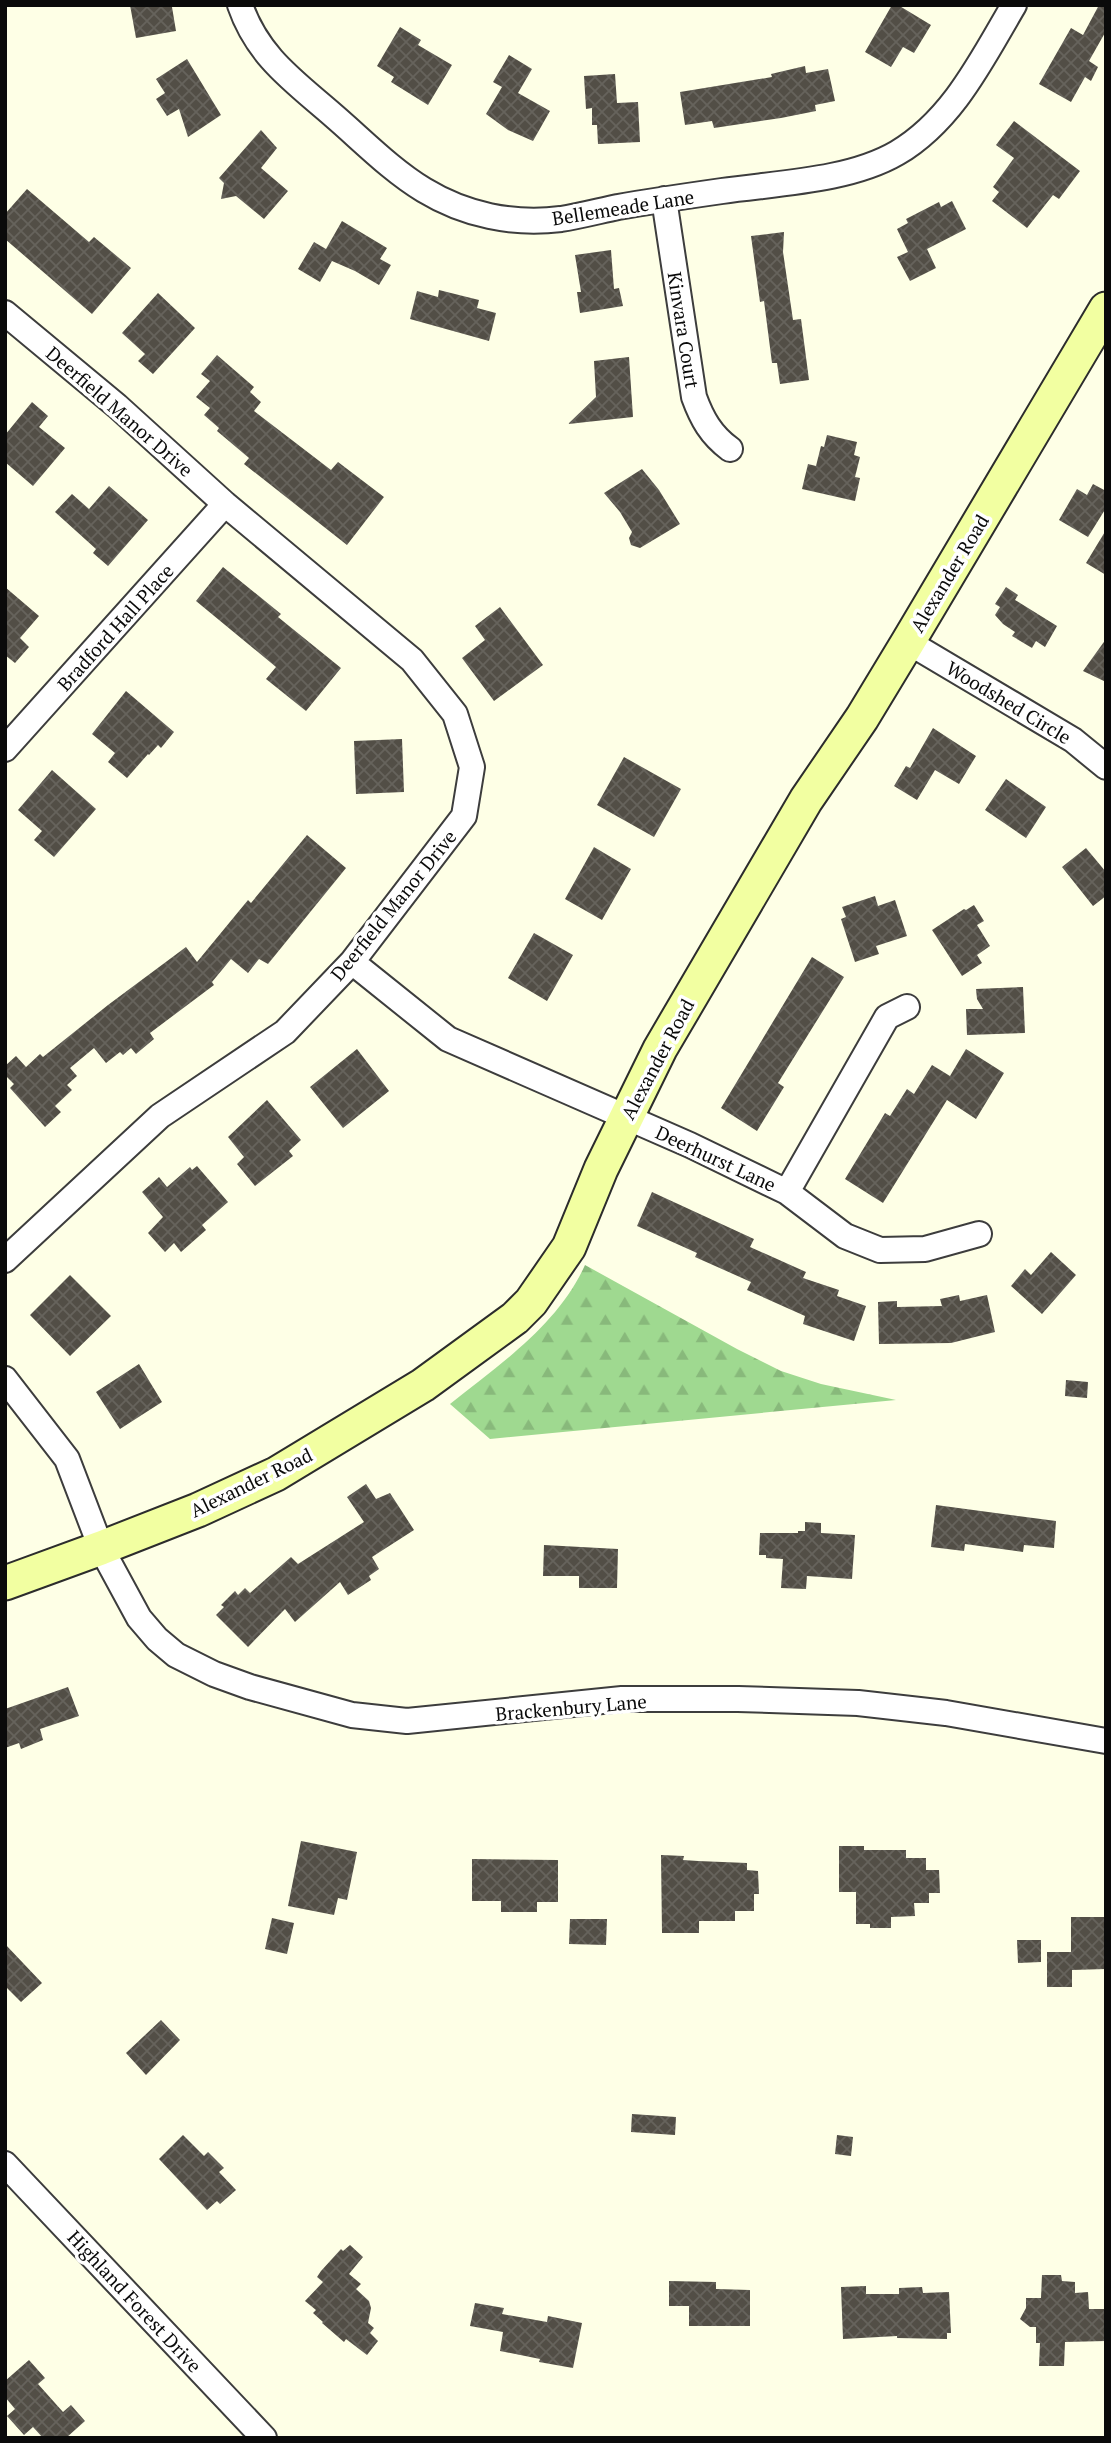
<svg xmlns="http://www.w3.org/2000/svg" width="1111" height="2443" font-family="'PT Serif',serif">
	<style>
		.forest { fill: url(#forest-firs) }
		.building { fill: url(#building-cross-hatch) }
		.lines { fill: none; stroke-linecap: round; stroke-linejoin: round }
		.street-casing { stroke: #3d3d3d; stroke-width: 28 }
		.secondary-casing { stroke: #2c2c2c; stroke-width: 37 }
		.street { stroke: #fff; stroke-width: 24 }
		.secondary { stroke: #f2ffa1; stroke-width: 33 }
		.labels { text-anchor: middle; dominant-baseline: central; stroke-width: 7; stroke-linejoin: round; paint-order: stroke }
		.street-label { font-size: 19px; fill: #0a0a0a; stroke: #fff }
	</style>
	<defs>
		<pattern id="forest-firs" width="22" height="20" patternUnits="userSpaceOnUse" patternTransform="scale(1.75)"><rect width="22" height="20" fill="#9fd990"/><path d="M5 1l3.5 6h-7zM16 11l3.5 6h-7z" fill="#88b97b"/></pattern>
		<pattern id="building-cross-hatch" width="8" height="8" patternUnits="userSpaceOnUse" patternTransform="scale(1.75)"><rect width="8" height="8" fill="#524e46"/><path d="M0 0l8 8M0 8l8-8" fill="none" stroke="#66635c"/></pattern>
	</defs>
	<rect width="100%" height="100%" fill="#feffe6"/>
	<path class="forest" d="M585,1265L737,1349L781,1371L821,1384L896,1400L490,1439L450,1404C500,1364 558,1325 585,1265Z"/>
	<path class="building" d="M130,5L172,7L176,31L136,38Z
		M892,5H898L931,25L914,53L903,47L891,67L865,52Z
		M1099,5H1106V31L1089,61L1098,67L1091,81L1085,77L1071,102L1039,84L1071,28L1083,35Z
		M400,27L421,40L418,45L452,65L428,105L391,82L394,77L377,66Z
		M509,55L532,69L518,93L550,111L533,141L508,130L486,114L502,87L493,82Z
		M187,59L221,115L188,137L179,109L167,116L156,99L165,93L156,79Z
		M805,66L806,73L828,69L835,101L815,105L816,111L781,118L714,128L712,121L685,125L680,92L772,77L771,74Z
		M615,74L617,103L638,102L640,142L598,144L597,125H592V108L586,109L584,76Z
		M1014,121L1080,171L1059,199L1053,195L1027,228L992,201L999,192L993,187L1014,158L996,145Z
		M261,130L277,148L261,168L288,191L264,219L236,196L221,199L224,183L219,178Z
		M27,189L89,242L94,237L131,268L92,314L5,239V214Z
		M952,201L966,229L927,249L936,268L910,281L897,257L908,252L897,229L908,223L906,219L939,202L941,207Z
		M342,221L387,248L380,259L391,265L379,285L355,271L332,261L320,282L298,269L314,242L326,249Z
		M784,232L783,252L793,320L801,319L809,380L780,384L777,363H772L764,301L760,302L751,236Z
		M611,250L614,289L619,288L623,306L580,313L577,292H581L575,255Z
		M439,290L479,300L477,308L496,313L489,341L410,319L417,291L438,297Z
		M158,293L195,328L153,374L138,361L145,354L122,333Z
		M217,355L254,387L250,392L261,402L254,411L331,470L338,462L384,497L347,545L244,464L249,458L217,431L219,428L204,415L210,408L196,397L210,381L201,374Z
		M629,357L633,417L568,424L596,397L594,361Z
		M32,402L48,416L39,427L65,448L33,486L5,462V435Z
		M827,435L857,442L854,455L860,457L855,477L860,478L855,501L802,489L808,464L816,466L821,446L824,447Z
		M642,469L659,490L680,524L640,548L631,545L629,538L632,532L620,512L604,493Z
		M1093,484L1106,491V508L1088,537L1059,520L1077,489L1087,495Z
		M109,486L148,520L108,566L93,553L96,549L55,512L72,494L89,509Z
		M1106,530V575L1086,563Z
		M223,567L281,614L278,617L341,668L306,711L266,679L276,667L196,601Z
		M5,587L39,616L20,638L29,647L15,663L5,655Z
		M1006,587L1018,595L1015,600L1057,626L1045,647L1036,641L1032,648L1012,636L1015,632L1003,624L995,615L1000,607L995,604Z
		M500,607L543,665L494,701L462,658L485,640L475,626Z
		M1106,639V682L1083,671Z
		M126,691L174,732L161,748L158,745L149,755L148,754L127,778L108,762L115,753L92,734Z
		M933,728L976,756L959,784L935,770L917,800L894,786L906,766L910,768Z
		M402,739L404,792L356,794L354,741Z
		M624,757L681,789L654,837L597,805Z
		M52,770L96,809L54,857L34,840L42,831L18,810Z
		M1006,779L1046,807L1026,838L985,810Z
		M307,835L346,868L268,964L259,959L248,973L231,959L212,982L214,985L150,1033L154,1039L136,1054L131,1048L123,1055L120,1052L106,1063L94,1048L70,1068L77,1076L67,1085L72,1090L55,1106L61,1112L45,1127L10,1088L14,1084L5,1075V1066L16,1056L26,1067L40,1054L43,1057L108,1005L186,947L197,962L248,900L251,903Z
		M594,847L631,869L602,920L565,899Z
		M1086,848L1106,872V896L1093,906L1062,867Z
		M875,896L878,906L895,900L907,936L876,946L879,954L855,962L841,919L846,917L842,907Z
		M974,905L984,921L977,925L990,946L977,955L982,963L962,976L932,930L964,909L966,910Z
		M534,933L573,955L547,1001L508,978Z
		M812,957L844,977L778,1083L784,1087L757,1131L721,1108Z
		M1023,987L1025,1033L967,1035L966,1009H983L977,999L976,989Z
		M357,1049L389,1091L343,1128L310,1087Z
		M966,1049L1004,1073L976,1119L947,1100L883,1203L845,1179L885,1113L890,1116L907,1089L914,1094L932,1065L950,1076Z
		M267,1100L301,1140L289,1151L293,1156L255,1186L237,1164L244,1157L228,1137Z
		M197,1166L228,1202L202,1225L206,1230L181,1252L174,1243L165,1252L148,1233L163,1217L142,1192L159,1177L167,1187L190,1167L192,1170Z
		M652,1192L754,1239L750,1247L806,1272L803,1278L839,1290L837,1296L866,1306L854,1341L803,1324L805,1316L747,1290L751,1282L695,1257L697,1253L637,1226Z
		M1051,1252L1076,1275L1042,1314L1011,1286L1025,1269L1031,1275Z
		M70,1275L111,1316L70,1356L30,1315Z
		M959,1295L960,1301L987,1295L995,1332L951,1343L879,1344L878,1302L897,1301V1307L942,1306L940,1299Z
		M139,1364L162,1402L120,1429L96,1392Z
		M1066,1380L1088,1382L1087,1398L1065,1396Z
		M366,1484L376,1499L390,1493L414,1530L372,1557L379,1569L369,1576L371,1580L348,1595L340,1582L295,1622L285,1609L248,1647L216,1615L224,1607L221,1605L235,1591L238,1595L245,1588L250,1593L291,1557L298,1564L364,1522L347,1497Z
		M936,1505L1056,1521L1054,1548L1024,1545L1023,1552L965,1544L964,1551L931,1547Z
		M805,1522L821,1523V1533L855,1535L852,1579L807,1576L806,1589L781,1588L783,1559L766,1558V1555H759L760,1533H798V1531H805Z
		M544,1545L618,1549L617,1588H579V1576H543Z
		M68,1687L79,1716L40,1729L43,1740L21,1749L19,1743L5,1748V1709Z
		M301,1841L357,1852L347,1900L338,1898L334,1915L288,1906Z
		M839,1846H864V1850H906V1858H926V1870H939L940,1893H929V1903H914L915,1916L891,1917V1928H870V1924H856V1892H839Z
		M661,1855L684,1856L683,1860L698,1861L747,1863V1870L758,1871L759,1894H754V1911H735V1921H699V1933H662Z
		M472,1859L558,1860V1902H537V1912H501V1901H472Z
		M1071,1917H1106V1969L1072,1970V1987H1047V1952H1071Z
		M272,1918L294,1923L287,1954L265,1949Z
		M570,1919H607L606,1945L569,1944Z
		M1017,1940H1041V1962L1018,1963Z
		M5,1944L42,1983L21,2002L5,1986Z
		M161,2020L180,2040L146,2075L126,2053Z
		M632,2114L676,2117L675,2135L631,2132Z
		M183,2135L204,2156L208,2152L224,2168L219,2172L236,2190L220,2204L217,2201L207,2210L159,2159Z
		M837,2135L853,2137L851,2156L835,2154Z
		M350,2245L363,2257L349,2274L361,2284L356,2289L369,2301L371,2308L368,2323L374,2328L370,2333L378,2341L367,2355L346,2339L344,2342L322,2323L323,2322L313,2313L316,2310L305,2301L323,2282L317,2277L321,2271L341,2249L343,2251Z
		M1042,2275H1061L1062,2281L1075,2282V2293L1088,2292L1089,2309H1106V2341L1065,2342L1064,2366H1039L1040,2343H1036V2327H1030L1020,2319L1026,2308V2298H1041Z
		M669,2281L716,2282V2289L750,2290V2326H689V2306H669Z
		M866,2286V2294H899V2288L922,2287L923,2293L949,2292L951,2333H947V2339L897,2338V2336L843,2339L841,2287Z
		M475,2303L504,2308L502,2314L547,2322L548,2316L582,2323L573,2368L539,2362L540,2359L500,2351L503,2332L470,2326Z
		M29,2360L45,2378L38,2384L63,2412L71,2405L85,2421L66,2438H43L33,2427L24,2435L7,2416L15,2409L5,2397V2381Z"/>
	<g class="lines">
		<g class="street-casing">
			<path id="street" d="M240,5C258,57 294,81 334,116C363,141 391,170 424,190C465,215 513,225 561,219C580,216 599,211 618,207C652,201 687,196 722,191C777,183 849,181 897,153C953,120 982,59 1014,5
				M664,199L694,397C702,419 711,435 730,449
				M5,313L117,406L225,504L412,660L455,714L472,767L464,816L352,962L285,1032L160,1116L5,1260
				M908,642L1073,740L1106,767
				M5,749L225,504
				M352,962L448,1039L690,1145L787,1192L845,1236L880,1250L925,1249L979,1234
				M787,1192L887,1017L907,1007
				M5,1379L67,1459L101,1548L139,1618L157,1639L176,1655L214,1674L250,1687L352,1715L407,1721L622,1699H738L858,1703L946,1713L1106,1741
				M5,2164L264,2438"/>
		</g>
		<g class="secondary-casing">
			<path id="secondary" d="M5,1583L101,1548L198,1510L276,1474L423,1385L515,1318L531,1302L569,1247L601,1169L660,1049L806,800L862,718L908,642L1106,309"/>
		</g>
		<use href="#street" class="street"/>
		<use href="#secondary" class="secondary"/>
	</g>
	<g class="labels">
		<g class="street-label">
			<text transform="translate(623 207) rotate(-9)">Bellemeade Lane</text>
			<text transform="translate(684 330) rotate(81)">Kinvara Court</text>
			<text transform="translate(120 411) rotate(41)">Deerfield Manor Drive</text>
			<text transform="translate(949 573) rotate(-59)">Alexander Road</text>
			<text transform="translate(115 627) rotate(-48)">Bradford Hall Place</text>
			<text transform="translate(1009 702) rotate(31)">Woodshed Circle</text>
			<text transform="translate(393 905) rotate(-51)">Deerfield Manor Drive</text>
			<text transform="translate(657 1059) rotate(-62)">Alexander Road</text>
			<text transform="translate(716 1158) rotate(25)">Deerhurst Lane</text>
			<text transform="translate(251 1482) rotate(-26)">Alexander Road</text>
			<text transform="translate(571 1707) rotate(-5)">Brackenbury Lane</text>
			<text transform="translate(135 2301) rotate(47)">Highland Forest Drive</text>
		</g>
	</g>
	<rect width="1111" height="2443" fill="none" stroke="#0a0a0a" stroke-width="14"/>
</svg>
